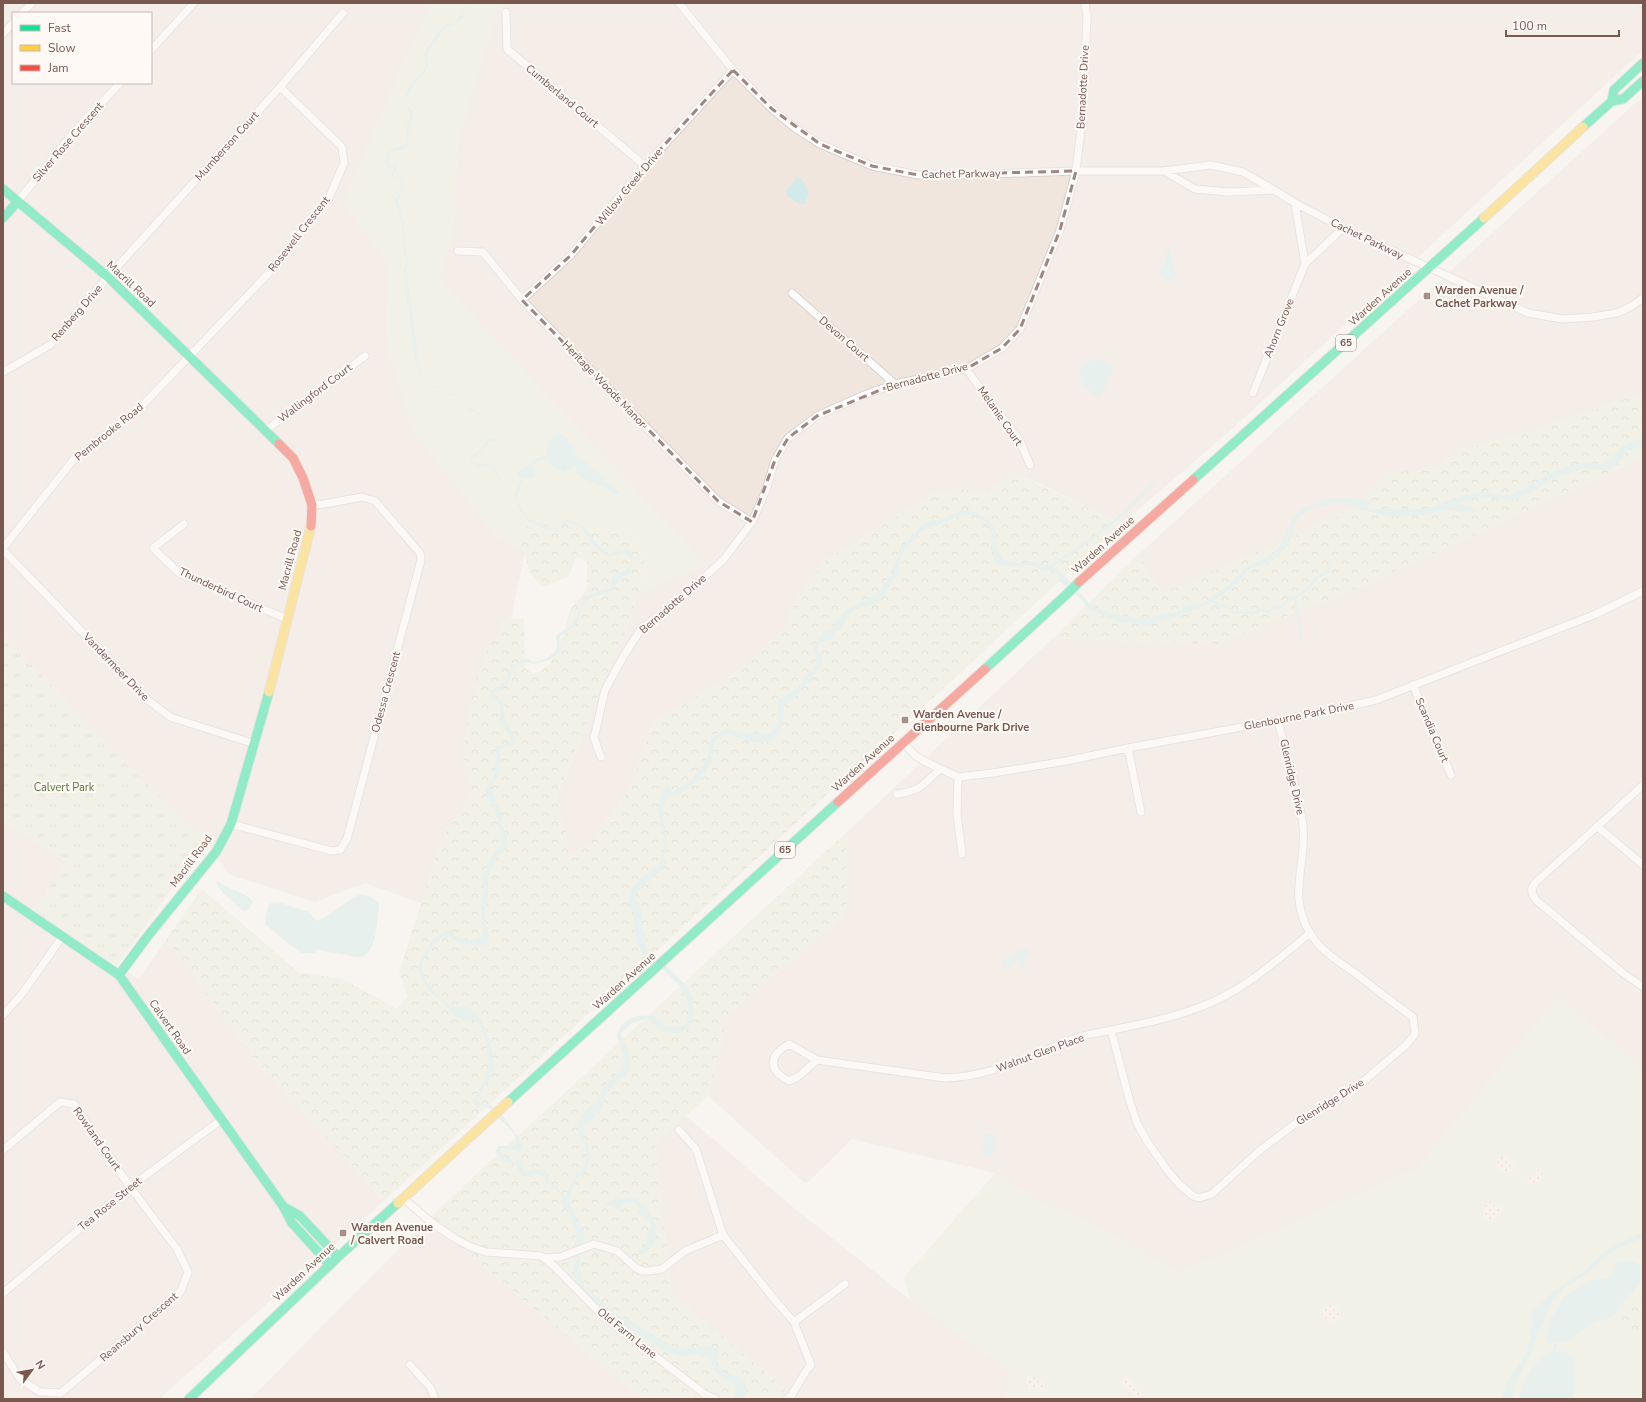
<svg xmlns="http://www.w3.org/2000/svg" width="1646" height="1402" font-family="'Nunito Sans',sans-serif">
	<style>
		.residential { fill: #f1e6de; fill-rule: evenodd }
		.green { fill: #e9eedc }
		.forest { fill: url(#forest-crowns) }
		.sand { fill: url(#sand-dots) }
		.park { fill: url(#park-tufts) }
		.water { fill: #d2eae9 }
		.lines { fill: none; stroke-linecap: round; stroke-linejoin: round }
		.stream { stroke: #d2eae9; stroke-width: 2.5 }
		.street-casing { stroke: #d8d1ce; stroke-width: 9 }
		.fast-casing { stroke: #d8d0cc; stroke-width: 11 }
		.slow-casing { stroke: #d8d0cc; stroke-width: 11 }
		.jam-casing { stroke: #d8d0cc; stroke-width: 11 }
		.street { stroke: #fefdfd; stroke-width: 7 }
		.fast { stroke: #16e098; stroke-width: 9 }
		.slow { stroke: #ffcf43; stroke-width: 9 }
		.jam { stroke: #f24e42; stroke-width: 9 }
		.marked { fill: none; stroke: #9e877f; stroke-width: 3; stroke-dasharray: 8 5; stroke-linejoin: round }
		.poi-dot { fill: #a58f87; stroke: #fef9f4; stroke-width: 1.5 }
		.labels { text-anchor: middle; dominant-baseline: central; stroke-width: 4; stroke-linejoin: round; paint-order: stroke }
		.shield { fill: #fef9f4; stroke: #a08880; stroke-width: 1 }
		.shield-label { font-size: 10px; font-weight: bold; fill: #78584f }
		.street-label { font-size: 11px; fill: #78584f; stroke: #fef9f4 }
		.poi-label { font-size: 11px; font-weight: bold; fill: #78584f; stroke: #fef9f4; text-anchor: start }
		.park-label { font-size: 11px; fill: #5a7744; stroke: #fef9f4 }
	</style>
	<defs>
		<pattern id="forest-crowns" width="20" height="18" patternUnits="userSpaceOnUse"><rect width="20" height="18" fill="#e9eedc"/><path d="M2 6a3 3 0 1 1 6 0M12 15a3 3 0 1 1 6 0" fill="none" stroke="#cbcebf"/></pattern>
		<pattern id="sand-dots" width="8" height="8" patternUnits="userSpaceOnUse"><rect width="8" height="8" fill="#f9eddb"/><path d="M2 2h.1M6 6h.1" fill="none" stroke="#d9cdbe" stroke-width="1.8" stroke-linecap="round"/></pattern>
		<pattern id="park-tufts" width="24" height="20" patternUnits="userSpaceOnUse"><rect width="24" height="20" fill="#e9eedc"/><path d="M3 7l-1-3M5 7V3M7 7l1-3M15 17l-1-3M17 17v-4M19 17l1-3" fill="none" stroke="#cbcebf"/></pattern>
	</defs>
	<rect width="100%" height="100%" fill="#f8f4f0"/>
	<path class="residential" d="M3,3H431L384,108L344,203L388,264L387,350L494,534L525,551L511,619L502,622L463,767L472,786L464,809L448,828L435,857L421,903L365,883L315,902L230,875L206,841L126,764L3,635ZM13,13H151V83H13Z
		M500,3H1643V50L1234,427L1122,524L1025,477L985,493L961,489L933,494L826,560L799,594L784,627L765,648L737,672L654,722L630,788L588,845L571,855L556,798L625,632L638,595L704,564L439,280L453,232L458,138Z
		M1643,96V393L1521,435L1459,449L1436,470L1389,472L1356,508L1161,595L1139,554Z
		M1643,457V1069L1558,998L1417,1169L1180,1273L1079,1218L1037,1201L995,1173L852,1139L806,1184L708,1096L728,1014L847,914L846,833L1053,638L1218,644L1369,583Z
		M3,820L66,861L34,910L117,966L139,979L166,940L262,1068L360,1174L383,1202L159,1399H3Z
		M685,1115L783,1199L910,1300L1011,1371L1005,1399H793L792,1395L671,1292L655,1143Z
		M427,1220L643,1399H250Z"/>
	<path class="green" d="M431,3H500L458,138L453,232L439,280L704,564L638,595L646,563L631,534L591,530L525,551L494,534L413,431L387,350L388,264L344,203L384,108Z
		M1558,998L1643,1069V1399H1005L1011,1371L910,1300L904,1277L995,1173L1037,1201L1079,1218L1180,1273L1417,1169Z"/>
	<path class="forest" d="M1643,393V457L1369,583L1218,644L1053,638L1139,554L1162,594L1356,508L1389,472L1436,470L1459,449L1521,435Z
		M1012,472L1122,524L383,1202L360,1174L262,1068L166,940L202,889L298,972L342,979L397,1009L408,996L399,973L435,857L448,828L464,809L472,786L463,767L467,718L482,658L503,622L511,619H524L525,668L534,675L550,664L562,638L571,608L587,589V561L576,557L569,576L543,587L529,572L525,551L517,539L526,527L551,520L591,530L631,534L646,563L638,595L625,632L556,797L571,855L588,845L630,788L654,722L737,672L765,648L784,627L799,594L826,560L933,494L961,489L985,493Z
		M846,833L847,914L728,1014L708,1096L655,1143L671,1292L792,1395L793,1399H643L427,1220Z
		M1643,1288V1334L1635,1337L1615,1315L1638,1299Z"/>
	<path class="sand" d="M1504,1156L1507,1157L1508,1160L1512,1163L1514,1167L1512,1172L1502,1171L1494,1166C1494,1160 1500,1157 1504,1156Z
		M1538,1170L1542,1171L1544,1176L1538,1182L1529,1185L1526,1181L1529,1175L1535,1174Z
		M1489,1202L1492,1203L1495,1206H1501L1504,1209L1500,1215L1486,1222L1484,1219C1484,1213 1483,1206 1489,1202Z
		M1329,1305L1335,1306L1340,1313V1318L1333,1323L1327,1320L1321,1313L1322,1310Z
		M1030,1375C1039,1377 1044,1380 1045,1390L1041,1391L1040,1389L1034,1388L1033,1389H1028C1024,1385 1025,1378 1030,1375Z
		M1126,1377C1133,1379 1134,1385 1137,1390C1139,1392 1141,1393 1142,1395L1141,1398L1136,1399L1131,1392H1128L1121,1381Z"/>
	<path class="park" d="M3,635L126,764L206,841L117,966L34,910L66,861L3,820Z"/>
	<path class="water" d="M472,3H474L472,6L467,7L463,13L464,17L454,25L446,27L427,52L428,65L426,69L422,76L415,81L406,99V103L413,111L412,119L409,126L407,146L402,150H393L389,155V165L390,166L395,164L397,167L393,175L394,177L402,178C407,187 398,195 398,204L400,205L401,217L405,226L403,229L406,239L404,246L409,263L406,271L417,346C414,361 421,373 428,385L443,387L450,394H458L468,406L479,413L493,427L496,441H490L472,460L473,462L481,465L484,464L494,466L503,485L516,497L522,510L527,515L528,519L555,529L559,527L566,520C591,524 591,544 610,554C616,550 623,551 629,548L633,558L631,568L628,574L621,578L611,591L587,599L581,608L579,619L574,627L560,636C558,642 562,646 561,652L550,659L536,664L523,662L512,668L509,680L505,686L493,694L503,703L504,717L515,737L512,746L502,747L499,750C501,758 501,767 498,775C496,781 492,785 491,790L495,794L497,805L503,816L501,825L507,834V843L504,851L496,857L488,877V896L484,916L488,930V942L484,945L474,946L469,943H460L445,935C438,941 424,954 422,964C420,978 441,1003 454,1007C458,1009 461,1007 463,1006L469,1008L478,1016L485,1027L493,1054L494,1072L488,1080L477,1100C481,1104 487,1103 492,1106C502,1112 518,1136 523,1146L522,1150L519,1151L501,1148V1154L515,1161L521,1160L523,1162V1172C535,1171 547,1161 549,1182C556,1185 560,1194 566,1196L577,1172L583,1169C586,1162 587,1151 584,1144C583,1140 578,1138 578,1133C578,1120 587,1105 599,1101C599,1080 623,1078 624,1060C624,1051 620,1044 617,1036C618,1032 620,1027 623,1024C632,1015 645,1014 657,1017C662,1028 673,1029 685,1025C697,994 677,984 657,964C642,962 635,938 634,925C633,922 635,918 634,915C634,912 630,907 628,904L632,888L640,879L659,865L663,852L665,839L658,815V806L665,787L669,786L670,791L673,792L692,779L707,758L709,752V743L715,734L727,729L746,734L753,732L766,735L770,734L777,724V709L779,699C786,695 795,691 800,685C803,683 803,680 805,677C815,666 820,665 813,648L824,632L834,627L846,610L866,600L877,593L892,574L900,548L906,543L919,528L925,523L933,520H939L961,511H969L978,513L987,519L994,527L997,535L996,547L1003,560L1017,563L1035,562L1051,566L1057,569L1069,580L1090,604L1108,613L1141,618L1149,617L1177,612L1187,606L1202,604L1230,584L1243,571L1250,565L1274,554L1280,546L1293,517L1302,509L1326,500L1342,498L1370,501L1372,503L1368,505L1367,507L1369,509H1421L1428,508L1461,496L1471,495L1482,492L1507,496L1530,486L1547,475L1565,467L1582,463H1591L1599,465L1606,463L1613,457L1622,446L1630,442L1643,439V446L1627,451L1613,468L1603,470L1591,468L1564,474L1551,479L1537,489L1512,501L1479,496L1456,505L1469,506L1475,511L1474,512L1450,510L1422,515L1396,517L1374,513L1352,505L1332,503L1328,505L1312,508L1298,518L1289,543L1279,556L1271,561L1250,569L1236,584L1214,601L1179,616L1146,626L1137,623L1119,622L1087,608L1083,601L1066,586L1060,582L1058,574C1052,571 1049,571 1043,570C1039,569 1035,566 1031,565C1018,565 1005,570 994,561V554L990,549L993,540L991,531L986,522L978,517L970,515L958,516L937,526H931L920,532L902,554L899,563V572L880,600L868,606L853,610L840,628L834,632L832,638L818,644L817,650L823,657L821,666L811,680L803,688L799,694L784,705C783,718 784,733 771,740C753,750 734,730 720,736C711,741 714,754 711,762C705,777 689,788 676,796L669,795C656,812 667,827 667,846C667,851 664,854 663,858L667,863C658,876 643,883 634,897L641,909L642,920L641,927L645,936L647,953L653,958L661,960L689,989L694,1002C692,1008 694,1014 692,1021C689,1035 671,1035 661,1030C655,1026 654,1020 646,1019L633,1023L621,1033C621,1040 627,1045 628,1050C630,1057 631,1070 626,1075C624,1078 620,1078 618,1080C613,1085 610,1092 605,1095L603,1107L595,1114L592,1119L585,1123L583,1138L586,1140C590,1150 590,1160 586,1171C574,1177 569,1193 570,1206L573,1210C575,1219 583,1226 584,1236C584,1240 581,1243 580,1247C578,1263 579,1278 587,1292L594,1294L611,1312L633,1322L670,1345L681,1349L700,1346L718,1349C720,1355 715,1359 718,1365C727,1382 745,1368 747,1391L742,1399H735L736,1386C733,1382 728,1382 724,1379C720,1376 717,1372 713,1369L712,1361L709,1357L696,1354L681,1356L662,1350L648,1340L611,1319L605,1311L589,1299L580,1289L575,1277L573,1246L576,1241V1230L570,1214L561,1202V1195L555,1188L547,1184L543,1175C535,1174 530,1176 523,1176L520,1173L517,1166C509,1163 500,1160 495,1152L499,1146H516L515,1134L489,1108L477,1106L474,1103C475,1094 481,1087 485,1078C490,1065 488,1043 482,1031C476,1016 469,1023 460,1019C451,1015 446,1004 438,998C436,996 433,995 431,993C424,987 418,972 420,962C422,957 426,951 429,946C434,936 441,931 452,930L454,936L469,941L482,937L484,934C482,919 478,903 485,889L482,879L491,857L501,846L503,842L495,808L487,797L485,790L493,779L497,756L496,747L510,743L512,739L499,721L501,705L490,696V691L505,682L511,666C518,664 521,659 528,658C530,660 533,662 536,662C543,661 555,654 557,648C558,644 556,639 556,635C561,631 566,631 570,627C577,620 581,606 585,597L610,587L614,574C622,573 630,570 632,560L625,553C619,554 612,557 606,555C589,549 587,522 566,522C551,538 545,525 528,521L525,515L520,510L515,496L502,484L493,468L488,466L481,467L473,463L470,459C473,455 475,455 478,452C482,449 485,443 489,439H495V433L493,428L478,413L470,410L459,395H450L444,388L428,386L421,374L415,358L406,292V277L404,270L407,263L403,248L405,239L402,229L403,225L400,218L399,207L397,208L395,206V200L400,193L402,181L398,178H392V172L394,167L393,166L388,168L387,167L386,154L394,148L403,146L406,143L407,126L411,115C397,88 414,86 426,66L424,56L426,49L444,26L450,24H455L459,17L462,16L465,7L471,6Z
		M797,178L802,179L809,193L804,204H799L787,196L786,191Z
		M1169,248L1177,276L1172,280L1167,281C1157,272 1159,271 1165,261C1167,256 1166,252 1169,248Z
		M1096,358C1103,361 1111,363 1113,371L1100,397C1095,396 1090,392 1087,388C1072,374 1080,366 1096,358Z
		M560,433C568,441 576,447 578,459L586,462L620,493L618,495L613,494L605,488L580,477L577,472L576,465L564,472C561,470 555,468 552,466C545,458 546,445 552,437Z
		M529,465L535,468V477C528,479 524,479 518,475V472Z
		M218,881C228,890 245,891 253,902L249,909L245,911L242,910L224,894L216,883Z
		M359,895C368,895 372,897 379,903C378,916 377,954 361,957C355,958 348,955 342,954C333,952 327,953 318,949L314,953H302L285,941L265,924L268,905L273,902L281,903L309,912L317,921C335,914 342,902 359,895Z
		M1025,949L1028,950L1027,956L1023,960L1026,968L1025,970L1020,969L1019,961L1015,962L1011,969L1004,968L1001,963L1011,954Z
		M987,1133L992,1134L997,1141C997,1148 996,1155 988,1157L982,1152L985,1143L983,1136Z
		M625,1198L637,1199C649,1211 661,1221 655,1239C652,1247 650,1250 642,1255L637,1252L647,1244L646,1236L652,1226L646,1217L637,1213L639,1207L636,1203H624L621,1208L619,1209L605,1204L607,1202Z
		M1643,1233V1238L1625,1245L1609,1254L1601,1260L1594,1269L1566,1286L1552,1301L1547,1314L1537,1335L1534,1347L1516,1382L1512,1399H1502L1508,1380L1527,1353L1531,1330L1534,1326C1531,1322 1531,1316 1533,1311L1554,1291L1587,1269L1605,1251L1631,1237Z
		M1618,1262H1635L1641,1265C1646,1284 1629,1293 1620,1306C1617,1310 1617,1314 1613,1316C1607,1319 1601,1321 1595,1321L1591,1325L1577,1333L1571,1340L1556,1343H1549L1546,1337L1552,1317L1564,1297L1591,1280L1605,1279L1612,1276L1615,1265Z
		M1552,1351L1565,1352L1572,1357L1576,1376L1572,1399H1520C1522,1379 1536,1361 1552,1351Z"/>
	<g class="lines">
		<path class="stream" d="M531,466L535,461L547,457
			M516,497L522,478
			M1051,566C1088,542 1124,517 1153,483
			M1295,598L1310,587L1317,577L1328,572L1330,567
			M1295,598C1297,612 1300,624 1301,638
			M1214,601L1219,605L1226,606L1234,612C1246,612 1249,615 1261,610L1268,612L1274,607H1281L1290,597L1295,598
			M1554,1351L1556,1343"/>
		<g class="street-casing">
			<path id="street" d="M679,3L733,70L772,109L795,128L820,144L872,166L918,175H963L1076,171H1164L1211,165L1243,172L1274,190L1295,203L1343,228L1528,313L1562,319L1593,317L1617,313L1632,306L1643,298
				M1642,3L1643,4
				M506,12L507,49L645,166
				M22,13L32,3
				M3,34L13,23
				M151,50L194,3
				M1164,171L1195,189L1229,192L1274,190
				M18,201L74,132L120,83
				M1295,203L1305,264L1343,228
				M458,251L483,252L522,300L718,501L752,522
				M792,293L895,384
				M522,300L571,255L645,166L733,70
				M966,369L1020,441L1030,465
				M3,372L50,345L108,277L280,87L343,13
				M1253,393L1305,264
				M266,430L365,356
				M184,524L153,548L179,573L287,619
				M3,548L74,459L139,409L267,275L329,198L344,163L342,147L280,87
				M3,550L148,700L170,717L255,744
				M1413,685L1451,775
				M903,743L916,756L924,761L958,777L993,773L1066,761L1128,748L1324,712L1376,700L1596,614L1643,591
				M1128,748L1141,812
				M601,757L594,738L605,690L623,657L641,629L691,590L724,559L752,522L766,490L775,460L788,438L817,416L864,395L895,384L966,369L1002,348L1020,329L1060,230L1076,171L1083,113L1087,16L1085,3
				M958,777L957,814L962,854
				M1643,785L1536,882C1530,888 1531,894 1536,900L1623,973L1643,987
				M897,794C921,791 923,785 940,769
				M231,824L332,851L340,850L347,839L421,560L420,553L375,501L362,497L324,504L312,505
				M1597,826L1643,865
				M3,1015L22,994L62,937
				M1111,1030L1130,1102L1137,1123L1147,1141L1167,1170L1179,1184L1193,1196L1199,1198L1212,1194L1260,1150L1299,1121L1359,1085L1406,1045L1415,1034L1413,1017C1393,1003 1374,988 1355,973C1339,962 1320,950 1310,933C1287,896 1307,864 1303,826C1298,790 1286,755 1278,720
				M817,1060L799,1076L789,1081C768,1070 768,1056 789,1044L817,1060L945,1078C990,1077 1030,1056 1071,1040C1084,1034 1099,1033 1112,1030C1141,1024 1172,1018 1200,1007C1242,992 1276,961 1310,933
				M679,1130L696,1149L723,1235L774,1299L794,1322L811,1365L806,1371L791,1396L787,1399
				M3,1150L60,1102L74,1104L130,1187L177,1249L188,1272L181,1291L61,1393L40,1392L20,1379L3,1352
				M403,1198L432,1223L456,1239L471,1247L486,1252L541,1256L554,1266L605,1318L706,1395L716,1399
				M544,1258L560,1257L594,1244L617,1251L636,1268L642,1271H648L662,1269L685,1251L723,1235
				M3,1293L130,1187L221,1120
				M794,1322L845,1284
				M410,1365L430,1387L435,1399"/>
		</g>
		<g class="fast-casing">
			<path id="fast" d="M1612,101L1614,90L1643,63
				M1583,127L1612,101L1623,99L1643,81
				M3,189L108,277L279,444
				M3,218L18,201
				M1193,480L1484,218
				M1067,594L1079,582
				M985,669L1067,594
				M3,896L119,975L283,1206L292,1223L330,1265
				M119,975L147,937L216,852L231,824L269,692
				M508,1102L838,802
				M284,1207L300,1216L338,1257
				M189,1399L338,1257L398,1203"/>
		</g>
		<g class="slow-casing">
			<path id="slow" d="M1484,218L1583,127
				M269,692L311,526
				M398,1203L508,1102"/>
		</g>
		<g class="jam-casing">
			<path id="jam" d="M279,444L293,458L303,478L312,505L311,526
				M1079,582L1193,480
				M838,802L985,669"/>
		</g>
		<use href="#street" class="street"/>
		<use href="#fast" class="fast"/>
		<use href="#slow" class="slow"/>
		<use href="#jam" class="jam"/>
	</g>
	<path d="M0 0H1646V1402H0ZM733,70L772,109L820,144L872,166L918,175L1076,171L1060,230L1020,329L1002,348L966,369L895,384L817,416L788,438L775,460L752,522L718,501L522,300L571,255L645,166Z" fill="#f8f4f0" fill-opacity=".55" fill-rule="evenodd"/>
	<path class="marked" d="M733,70L772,109L820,144L872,166L918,175L1076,171L1060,230L1020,329L1002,348L966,369L895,384L817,416L788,438L775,460L752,522L718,501L522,300L571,255L645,166Z"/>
	<g class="poi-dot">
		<rect x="1423" y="292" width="8" height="8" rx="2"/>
		<rect x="901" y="716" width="8" height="8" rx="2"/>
		<rect x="339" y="1229" width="8" height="8" rx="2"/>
	</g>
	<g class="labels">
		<g class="shield">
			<rect x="1336" y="335" width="20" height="16" rx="3"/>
			<rect x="775" y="842" width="20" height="16" rx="3"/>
		</g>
		<g class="shield-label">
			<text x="1346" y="343">65</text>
			<text x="785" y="850">65</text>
		</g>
		<g class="street-label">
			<text transform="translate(1083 87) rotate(-87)">Bernadotte Drive</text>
			<text transform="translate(562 96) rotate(40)">Cumberland Court</text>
			<text transform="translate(68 142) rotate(-49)">Silver Rose Crescent</text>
			<text transform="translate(227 146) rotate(-48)">Mumberson Court</text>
			<text transform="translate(961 174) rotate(-1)">Cachet Parkway</text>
			<text transform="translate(629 187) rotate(-50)">Willow Creek Drive</text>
			<text transform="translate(299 234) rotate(-52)">Rosewell Crescent</text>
			<text transform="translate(1367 239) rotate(26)">Cachet Parkway</text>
			<text transform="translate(131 284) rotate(43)">Macrill Road</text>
			<text transform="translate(1380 297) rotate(-42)">Warden Avenue</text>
			<text transform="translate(77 313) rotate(-49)">Renberg Drive</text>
			<text transform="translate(1279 328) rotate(-68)">Ahorn Grove</text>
			<text transform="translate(844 339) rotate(41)">Devon Court</text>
			<text transform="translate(927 377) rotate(-15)">Bernadotte Drive</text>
			<text transform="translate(604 384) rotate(46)">Heritage Woods Manor</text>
			<text transform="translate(315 393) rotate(-37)">Wallingford Court</text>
			<text transform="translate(1000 416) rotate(55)">Melanie Court</text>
			<text transform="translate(109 432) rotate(-39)">Pembrooke Road</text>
			<text transform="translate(1103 545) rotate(-42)">Warden Avenue</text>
			<text transform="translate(290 560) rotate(-75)">Macrill Road</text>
			<text transform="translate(221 590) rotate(25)">Thunderbird Court</text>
			<text transform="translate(673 604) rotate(-41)">Bernadotte Drive</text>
			<text transform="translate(116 667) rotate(46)">Vandermeer Drive</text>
			<text transform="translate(386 692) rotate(-75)">Odessa Crescent</text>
			<text transform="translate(1299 716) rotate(-11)">Glenbourne Park Drive</text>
			<text transform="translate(1432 730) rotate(67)">Scandia Court</text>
			<text transform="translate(863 763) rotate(-42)">Warden Avenue</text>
			<text transform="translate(1292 777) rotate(77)">Glenridge Drive</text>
			<text transform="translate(191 861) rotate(-53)">Macrill Road</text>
			<text transform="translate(624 981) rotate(-42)">Warden Avenue</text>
			<text transform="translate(170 1027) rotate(55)">Calvert Road</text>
			<text transform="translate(1040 1053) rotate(-20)">Walnut Glen Place</text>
			<text transform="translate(1330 1102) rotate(-32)">Glenridge Drive</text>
			<text transform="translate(97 1139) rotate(55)">Rowland Court</text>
			<text transform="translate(110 1204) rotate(-39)">Tea Rose Street</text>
			<text transform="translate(304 1272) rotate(-43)">Warden Avenue</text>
			<text transform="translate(139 1327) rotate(-41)">Reansbury Crescent</text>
			<text transform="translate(627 1333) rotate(39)">Old Farm Lane</text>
		</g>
		<g class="poi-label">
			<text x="1435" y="290">Warden Avenue /<tspan x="1435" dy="13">Cachet Parkway</tspan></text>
			<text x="913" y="714">Warden Avenue /<tspan x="913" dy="13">Glenbourne Park Drive</tspan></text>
			<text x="351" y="1227">Warden Avenue<tspan x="351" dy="13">/ Calvert Road</tspan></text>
		</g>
		<g class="park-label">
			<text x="64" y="787">Calvert Park</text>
		</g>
	</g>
	<rect width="1646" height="1402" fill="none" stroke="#78584f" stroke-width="8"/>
	<rect x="12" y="12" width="140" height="72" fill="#fef9f4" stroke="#c8b9b2"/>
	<rect x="20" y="25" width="20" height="6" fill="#16e098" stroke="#c8b9b2"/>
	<text x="48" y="32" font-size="12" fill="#78584f">Fast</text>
	<rect x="20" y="45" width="20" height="6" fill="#ffcf43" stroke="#c8b9b2"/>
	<text x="48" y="52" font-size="12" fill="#78584f">Slow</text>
	<rect x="20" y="65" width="20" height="6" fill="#f24e42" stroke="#c8b9b2"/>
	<text x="48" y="72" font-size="12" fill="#78584f">Jam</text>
	<g transform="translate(32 1370) rotate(58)" stroke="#fef9f4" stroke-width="3" paint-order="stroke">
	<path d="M0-3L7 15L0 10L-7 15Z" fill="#78584f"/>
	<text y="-6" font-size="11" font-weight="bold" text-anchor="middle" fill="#78584f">N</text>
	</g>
	<path d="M1506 30v6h113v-6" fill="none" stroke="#78584f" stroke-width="2"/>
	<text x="1512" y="30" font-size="12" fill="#78584f" stroke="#fef9f4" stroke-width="3" paint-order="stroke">100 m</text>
</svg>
